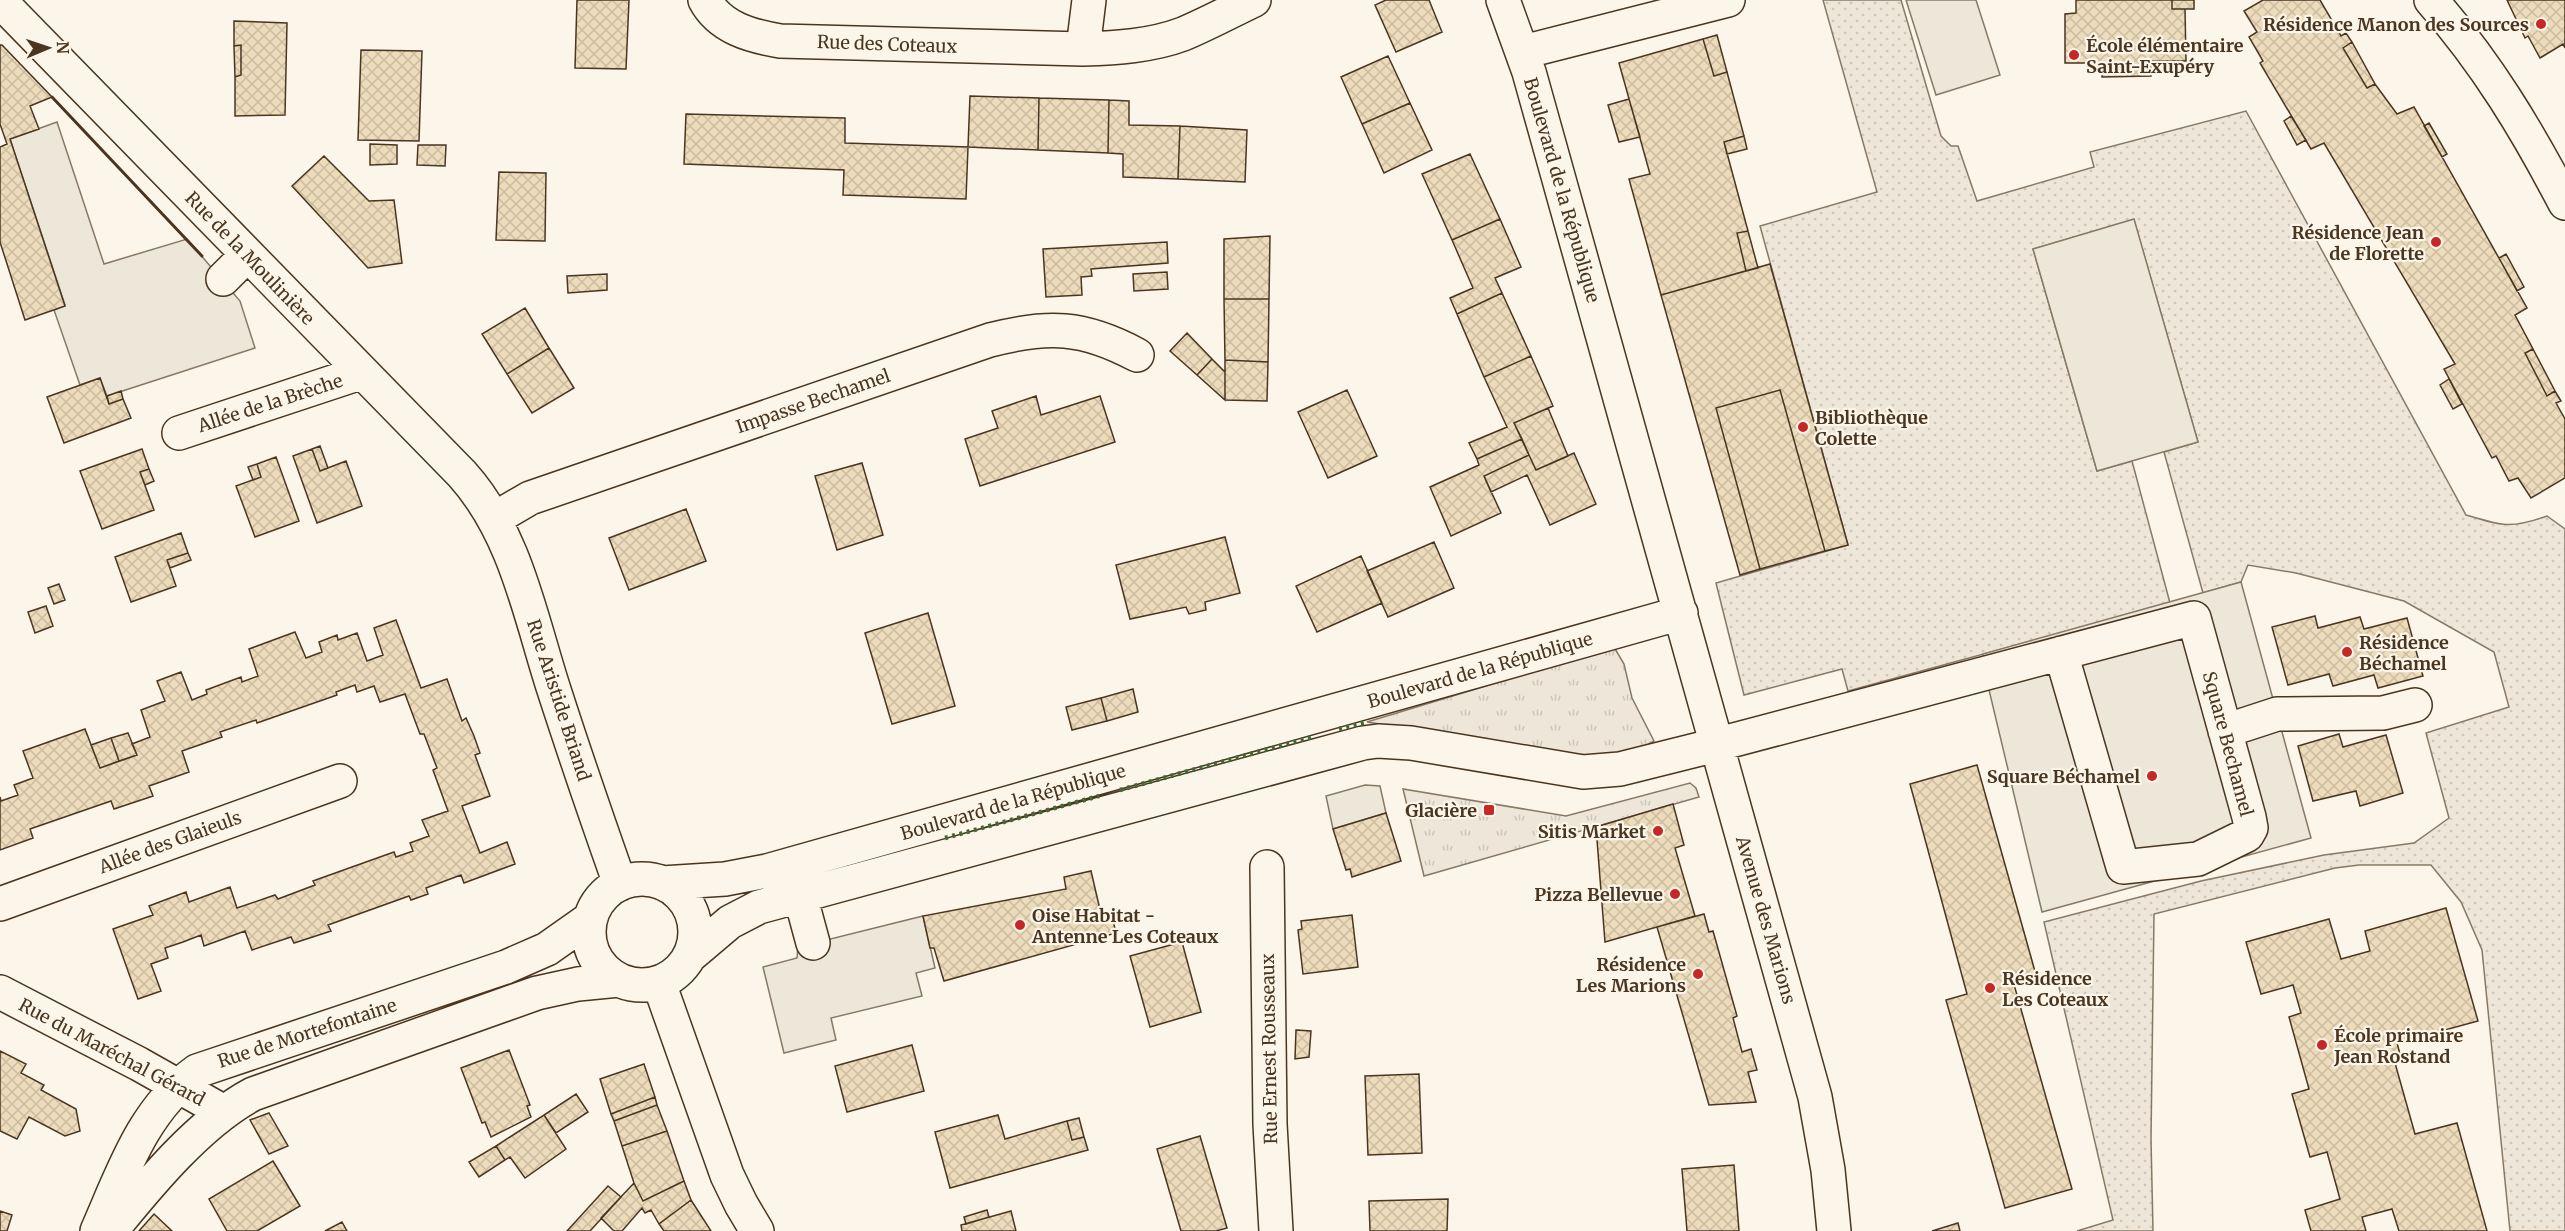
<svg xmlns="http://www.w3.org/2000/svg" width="2565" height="1231" font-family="Merriweather,serif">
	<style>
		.grass { fill: url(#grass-tufts); stroke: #887966; stroke-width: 1.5 }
		.park { fill: url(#park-dots); stroke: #887966; stroke-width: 1.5 }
		.pitch { fill: #ede6d9; stroke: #887966; stroke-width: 1.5 }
		.parking { fill: #ede7d9; stroke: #887966; stroke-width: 1.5 }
		.building { fill: url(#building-cross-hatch); stroke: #4a3520; stroke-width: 1.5 }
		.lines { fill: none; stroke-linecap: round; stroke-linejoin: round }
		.minor-casing { stroke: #4a3520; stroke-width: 36 }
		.minor { stroke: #fbf6e9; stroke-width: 33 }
		.hedge { stroke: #436837; stroke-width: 4.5; stroke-dasharray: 3 4.5; stroke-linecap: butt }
		.wall { stroke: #4a3520; stroke-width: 3 }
		.poi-dot { fill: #c62828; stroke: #fbf6e9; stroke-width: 2 }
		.labels { text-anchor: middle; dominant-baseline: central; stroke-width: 4.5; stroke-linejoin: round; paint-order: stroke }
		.poi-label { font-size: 18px; font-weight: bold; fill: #4a3520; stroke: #fbf6e9; text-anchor: end }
		.street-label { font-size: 18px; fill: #4a3520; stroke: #fbf6e9 }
	</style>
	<defs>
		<pattern id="grass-tufts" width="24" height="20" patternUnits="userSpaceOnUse" patternTransform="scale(1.5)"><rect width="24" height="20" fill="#ede6d9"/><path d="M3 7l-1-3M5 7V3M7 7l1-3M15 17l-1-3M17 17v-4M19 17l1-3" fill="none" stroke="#cdc6ba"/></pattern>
		<pattern id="park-dots" width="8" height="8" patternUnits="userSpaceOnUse" patternTransform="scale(1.5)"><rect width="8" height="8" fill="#ede6d9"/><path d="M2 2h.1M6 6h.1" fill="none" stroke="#cdc6ba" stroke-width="1.8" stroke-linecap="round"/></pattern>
		<pattern id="building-cross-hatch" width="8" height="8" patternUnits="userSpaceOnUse" patternTransform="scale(1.5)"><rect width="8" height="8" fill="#ecdcbc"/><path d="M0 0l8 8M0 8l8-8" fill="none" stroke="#ccbda1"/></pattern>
	</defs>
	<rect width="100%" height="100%" fill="#fbf6e9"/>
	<path class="grass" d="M1614,647L1624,664L1632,698L1654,741L1638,751L1600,758L1367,722Z
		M1690,783L1696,788L1699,797L1424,876L1403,789L1566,816Z"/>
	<path class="park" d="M1823,0H1901L1941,136L1951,146H1958L1977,201L2094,167L2090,152L2246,111L2466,515C2502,526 2511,529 2547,516L2565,529V1231H2510L2482,950L2461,902L2431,865H2359L2335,868L2154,914L2151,1139L2153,1231H2077L2113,1220L2044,922L2201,881L2324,855L2414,843L2449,818L2426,733L2509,707L2494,652L2404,601L2296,573L2248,565L2241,582L2203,593L2164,452L2198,442L2134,220L2033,249L2097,471L2132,461L2170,603L1848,691L1842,669L1744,695L1716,583L1848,545L1760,226L1877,192Z"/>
	<path class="pitch" d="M1906,0H1976L2000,75L1936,95Z"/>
	<path class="parking" d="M57,122L104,264L187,239L240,301L255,348L107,396L100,378L80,385L54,310L65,305L10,139Z
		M2134,219L2198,442L2097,471L2033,249Z
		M2241,582L2311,838L2042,912L1985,673L1983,654Z
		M1365,785L1380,786L1386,813L1333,829L1326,796Z
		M923,916L935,968L916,973L922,996L831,1018L836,1040L784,1053L763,967L797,958L798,947Z"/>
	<path class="building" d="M577,0H629L626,69L575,68Z
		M1386,0H1429L1442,32L1396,52L1375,5Z
		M2076,0H2172V9H2185L2186,61H2151V76L2102,77V63H2065V14L2076,13Z
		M2172,0H2194V9H2172Z
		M2263,0H2320L2341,36L2346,33L2352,42L2343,48L2367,88L2375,84L2397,114L2414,107L2527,308L2515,315L2533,349L2525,353L2547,396L2555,391L2561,401L2556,403L2565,419V478L2531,498L2518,478L2509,481L2496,456L2492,458L2444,369L2455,364L2324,143L2311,149L2260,63L2263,61L2249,37L2257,32L2244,11Z
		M2507,0H2565V48L2563,44L2540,58L2528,36L2525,38Z
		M234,21L287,23L285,115L235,116V77L241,75V45L234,46Z
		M1717,35L1727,72L1714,76L1703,39Z
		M1703,39L1714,76L1727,72L1744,136L1724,142L1748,231L1737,233L1746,271L1661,295L1629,179L1650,174L1619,63Z
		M2352,42L2375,84L2367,88L2343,48Z
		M0,45H2L52,97L30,106L39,129L10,139L65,306L25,320L0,242V147L7,144L0,124Z
		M241,45V75L235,77L234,46Z
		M361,50L422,51L419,141L358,140Z
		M1388,56L1410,103L1362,124L1341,77Z
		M970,96L1039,98L1038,150L968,147Z
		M1039,98L1109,100L1108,153L1038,150Z
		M1629,99L1640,137L1619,142L1608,105Z
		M1109,100L1129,101V125L1180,126L1178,179L1123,177V154L1108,153Z
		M1410,103L1432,150L1384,173L1362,124Z
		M686,114L845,118V143L968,147L966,199L843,195L844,170L684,164Z
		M2291,116L2306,140L2297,145L2284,121Z
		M2429,123L2447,154L2442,157L2424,126Z
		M1180,126L1247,130L1245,182L1178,179Z
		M1744,136L1747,149L1727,154L1724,142Z
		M370,144L397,145V164L370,165Z
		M418,145H446L445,166L417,165Z
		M1470,154L1500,219L1452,240L1422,174Z
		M324,156L369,201L394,200L402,263L368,268L292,186Z
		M499,172L546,173L545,241L496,240Z
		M1500,219L1521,267L1495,278L1502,293L1457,314L1450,298L1473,288L1452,240Z
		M1748,231L1758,268L1746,271L1737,233Z
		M1270,236L1269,299H1224V239Z
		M1167,242L1168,263L1091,269L1092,276L1081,277L1082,295L1046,297L1043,249Z
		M2506,254L2524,287L2517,291L2499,258Z
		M1770,264L1848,545L1825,551L1780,390L1716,408L1760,569L1740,575L1661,295Z
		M1167,272L1168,289L1134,291L1133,274Z
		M607,274V290L568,293L567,276Z
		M1502,293L1531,356L1484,377L1457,314Z
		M1224,299H1269L1268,362L1225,360Z
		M525,308L549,348L507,374L482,334Z
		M1187,333L1212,359L1197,375L1170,351Z
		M549,348L574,388L532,413L507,374Z
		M2533,349L2555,391L2547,396L2525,353Z
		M1531,356L1553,406L1514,423L1522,439L1477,459L1469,443L1507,427L1484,377Z
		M1212,359L1225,372V400L1197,375Z
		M1225,360L1268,362L1267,401L1225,400Z
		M100,378L109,404L123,399L131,418L64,443L47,397Z
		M2449,379L2462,404L2453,409L2440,385Z
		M1347,390L1377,456L1328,478L1298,412Z
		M1780,390L1825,551L1760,569L1716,408Z
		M121,391L123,399L109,404L107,396Z
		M1036,396L1041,415L1100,396L1115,442L980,486L965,439L998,428L992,411Z
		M1548,408L1568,456L1536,470L1514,423Z
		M1522,439L1529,455L1484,476L1501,513L1451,536L1430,487L1479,465L1477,459Z
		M320,446L328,468L320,471L312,449Z
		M142,449L149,469L140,472L154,510L102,529L80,471Z
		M312,449L320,471L346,461L362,506L317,523L293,456Z
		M1574,453L1596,504L1550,525L1527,475L1491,492L1484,476L1529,455L1536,470Z
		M276,457L299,521L255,537L236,486L261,477L257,464Z
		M862,463L883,535L837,550L815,476Z
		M257,464L261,477L253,480L248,467Z
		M149,469L154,481L145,485L140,472Z
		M686,509L706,561L629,590L609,538Z
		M181,533L188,553L167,560L176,586L131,602L115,557Z
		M1225,537L1240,593L1205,602L1206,610L1189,614L1186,607L1130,619L1116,565Z
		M1434,542L1454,588L1388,617L1367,571Z
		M188,553L191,560L170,568L167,560Z
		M1361,556L1382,603L1317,632L1296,586Z
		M59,584L65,600L54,604L48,588Z
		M46,606L53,626L35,633L28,612Z
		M928,613L955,706L892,724L865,633Z
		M2315,616L2318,628L2360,617L2364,629L2407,618L2423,676L2378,688L2374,675L2333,686L2329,674L2288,685L2272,627Z
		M396,620L421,688L447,679L462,721L466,718L474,736L480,753L475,755L490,796L462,806L480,853L507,842L515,864L464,883L461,875L426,888L428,894L411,900L409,896L328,925L331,931L294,943L291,937L252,950L245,931L204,946L201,935L183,942L165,948L168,958L151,964L161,991L138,999L113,929L153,915L149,906L186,892L189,902L230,887L237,908L275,895L278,899L315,885L313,881L352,867L394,852L396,857L413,851L410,843L429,836L422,820L448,811L433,770L437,768L424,734H420L405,694L380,702L374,686L357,692L355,685L336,692L337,695L257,723L256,720L220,732L222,737L182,751L189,772L149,786L153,796L114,809L111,801L30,829L33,838L0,850V797L1,801L18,795L14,785L33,778L23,751L85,729L100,768L137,755L132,744L150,737L141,710L165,701L157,681L181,672L192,700L207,694L206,690L241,677L242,682L258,676L249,649L295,632L306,658L322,652L319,642L337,635L338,640L357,633L367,661L383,655L374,628Z
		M1133,689L1138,712L1107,721L1101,698Z
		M1101,698L1107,721L1072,730L1066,707Z
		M128,733L137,755L119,761L111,738Z
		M2339,734L2343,747L2386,735L2403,793L2360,806L2356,791L2313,801L2298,746Z
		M111,738L119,761L100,768L91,745Z
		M1977,765L2036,975L2013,981L2072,1189L2005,1208L1946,1000L1967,994L1910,784Z
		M1673,804L1684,845L1675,848L1695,916L1605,942L1596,827Z
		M1386,813L1401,861L1352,877L1350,869L1346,870L1333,829Z
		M1091,871L1101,914L1111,912L1116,933L944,981L934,948H930L923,916L1066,889L1064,877Z
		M2446,908L2478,1021L2397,1043L2400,1054L2393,1056L2415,1134L2457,1123L2487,1231H2399L2392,1209L2362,1217L2366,1231H2311L2305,1210L2340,1199L2327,1152L2310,1157L2292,1094L2309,1089L2289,1017L2301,1013L2293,985L2261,994L2246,942L2329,919L2341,959L2370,951L2365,931Z
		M1704,914L1709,932L1713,931L1737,1016L1733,1018L1742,1052L1751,1049L1757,1070L1748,1072L1756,1102L1709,1105L1657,927Z
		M1352,915L1358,967L1303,974L1298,930L1302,929L1301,921Z
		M1182,942L1201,1012L1150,1027L1130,956Z
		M1296,1030L1311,1031L1309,1057L1295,1059Z
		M912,1045L924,1091L847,1112L835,1066Z
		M509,1050L530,1105L527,1106L531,1117L491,1137L485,1122L482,1123L461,1068Z
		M0,1051L26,1064L21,1073L44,1085L41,1090L76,1109L80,1131L65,1136L29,1117L17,1139L0,1131Z
		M644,1064L655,1097L611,1114L600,1079Z
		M1419,1074L1422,1153L1368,1155L1365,1076Z
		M576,1094L588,1112L556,1133L544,1115Z
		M655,1097L657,1105L614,1121L611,1114Z
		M657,1105L667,1131L622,1146L614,1121Z
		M269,1113L288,1146L269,1154L250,1120Z
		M544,1115L566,1149L525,1178L510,1157L505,1160L496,1146Z
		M998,1115L1005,1139L1067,1121L1072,1140L1084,1137L1088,1150L950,1188L935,1132Z
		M1079,1118L1084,1137L1072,1140L1067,1121Z
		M667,1131L684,1181L643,1201L634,1183L622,1146Z
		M1200,1136L1227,1228L1216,1231H1181L1157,1149Z
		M496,1146L505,1160L479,1177L469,1162Z
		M273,1161L300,1206L257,1231H227L209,1199Z
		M1734,1165L1739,1231H1687L1682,1169Z
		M684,1181L691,1200L659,1224L651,1210L645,1213L642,1208L622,1231H614L601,1218L634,1183L643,1201Z
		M608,1186L621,1197L590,1231H567Z
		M1448,1199L1447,1231H1370L1369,1201Z
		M691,1200L711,1231H664L659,1224Z
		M987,1210L989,1217L966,1224L964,1217Z
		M0,1211L12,1215L7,1231H0Z
		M1011,1211L1016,1231H962L961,1225Z
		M154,1214L172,1231H139Z
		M342,1222L347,1231H325Z
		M1958,1223L1960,1231H1932Z"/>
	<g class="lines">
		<g class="minor-casing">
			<path id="minor" d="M705,0C720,28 751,36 780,41L1083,49C1116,48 1151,46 1183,34C1207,24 1231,11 1254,0
				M1503,0L1529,72L1815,1097L1828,1170L1834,1231
				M2431,0C2486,62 2527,130 2565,203
				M0,1L462,474C516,534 530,616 554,690C575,755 597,819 620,884
				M1083,49L1089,0
				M1523,52L1728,0
				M223,279L247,255
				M179,433L360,373
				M494,519L530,498L990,340C1048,325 1083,326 1137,355
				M2225,731L2277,714L2383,713L2415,705
				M1267,867L1270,1124L1276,1231
				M589 932a53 53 0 1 1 106 0a53 53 0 1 1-106 0Z
				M662,883L725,879L767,871L1681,613
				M800,895L813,943
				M0,904L340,781
				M691,955L730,922L759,907L1363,743L1378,741L1411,743L1583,772L1620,769L1700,749L2194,618L2249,817L2251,828L2247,835L2198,859L2123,867L2061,653
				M659,983L727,1175L741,1204L757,1231
				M0,992L139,1064L224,1112
				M97,1231C123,1172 143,1110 197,1071L506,967L547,949L591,918
				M111,1231C149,1184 200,1122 253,1094L537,993L578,984L619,980"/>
		</g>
		<use href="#minor" class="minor"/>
		<path class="hedge" d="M1339,729L1367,722
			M1120,790L1312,737
			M945,838L1099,796"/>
		<path class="wall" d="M52,97L202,256"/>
	</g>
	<g class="poi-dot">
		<circle cx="2541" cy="24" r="6"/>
		<circle cx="2074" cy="55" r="6"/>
		<circle cx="2436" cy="242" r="6"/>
		<circle cx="1803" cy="427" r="6"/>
		<circle cx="2347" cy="652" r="6"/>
		<circle cx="2152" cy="776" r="6"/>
		<rect x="1483" y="804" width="12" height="12" rx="3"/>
		<circle cx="1658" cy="831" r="6"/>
		<circle cx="1675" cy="894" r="6"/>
		<circle cx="1020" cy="925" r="6"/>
		<circle cx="1698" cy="974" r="6"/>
		<circle cx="1990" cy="988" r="6"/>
		<circle cx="2322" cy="1045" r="6"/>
	</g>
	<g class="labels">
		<g class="poi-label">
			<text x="2529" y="24">Résidence Manon des Sources</text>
			<text x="2086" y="45" text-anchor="start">École élémentaire<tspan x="2086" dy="21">Saint-Exupéry</tspan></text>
			<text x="2424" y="232">Résidence Jean<tspan x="2424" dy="21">de Florette</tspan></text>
			<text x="1815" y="417" text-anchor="start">Bibliothèque<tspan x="1815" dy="21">Colette</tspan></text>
			<text x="2359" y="642" text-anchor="start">Résidence<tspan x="2359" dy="21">Béchamel</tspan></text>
			<text x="2140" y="776">Square Béchamel</text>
			<text x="1477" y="810">Glacière</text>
			<text x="1646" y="831">Sitis Market</text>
			<text x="1663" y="894">Pizza Bellevue</text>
			<text x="1032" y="915" text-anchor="start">Oise Habitat -<tspan x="1032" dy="21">Antenne Les Coteaux</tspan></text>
			<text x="1686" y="964">Résidence<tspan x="1686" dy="21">Les Marions</tspan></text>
			<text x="2002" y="978" text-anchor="start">Résidence<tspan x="2002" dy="21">Les Coteaux</tspan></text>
			<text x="2334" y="1035" text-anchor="start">École primaire<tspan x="2334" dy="21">Jean Rostand</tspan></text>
		</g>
		<g class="street-label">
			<text transform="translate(887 44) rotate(2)">Rue des Coteaux</text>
			<text transform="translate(1562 190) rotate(74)">Boulevard de la République</text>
			<text transform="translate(250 258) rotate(46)">Rue de la Moulinière</text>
			<text transform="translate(813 401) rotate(-19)">Impasse Bechamel</text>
			<text transform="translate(270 403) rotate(-18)">Allée de la Brèche</text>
			<text transform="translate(1480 670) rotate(-16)">Boulevard de la République</text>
			<text transform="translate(559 700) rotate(72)">Rue Aristide Briand</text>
			<text transform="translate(2228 744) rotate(75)">Square Bechamel</text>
			<text transform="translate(1013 802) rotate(-16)">Boulevard de la République</text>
			<text transform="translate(170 842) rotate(-20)">Allée des Glaieuls</text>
			<text transform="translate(1766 920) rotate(74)">Avenue des Marions</text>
			<text transform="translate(307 1033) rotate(-18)">Rue de Mortefontaine</text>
			<text transform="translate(1269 1049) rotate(-91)">Rue Ernest Rousseaux</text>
			<text transform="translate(112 1052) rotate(28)">Rue du Maréchal Gérard</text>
		</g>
	</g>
	<g transform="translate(48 48) rotate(88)" stroke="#fbf6e9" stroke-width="4.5" paint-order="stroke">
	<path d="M0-4.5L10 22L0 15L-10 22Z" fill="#4a3520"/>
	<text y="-9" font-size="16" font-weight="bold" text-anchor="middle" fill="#4a3520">N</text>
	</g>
</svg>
